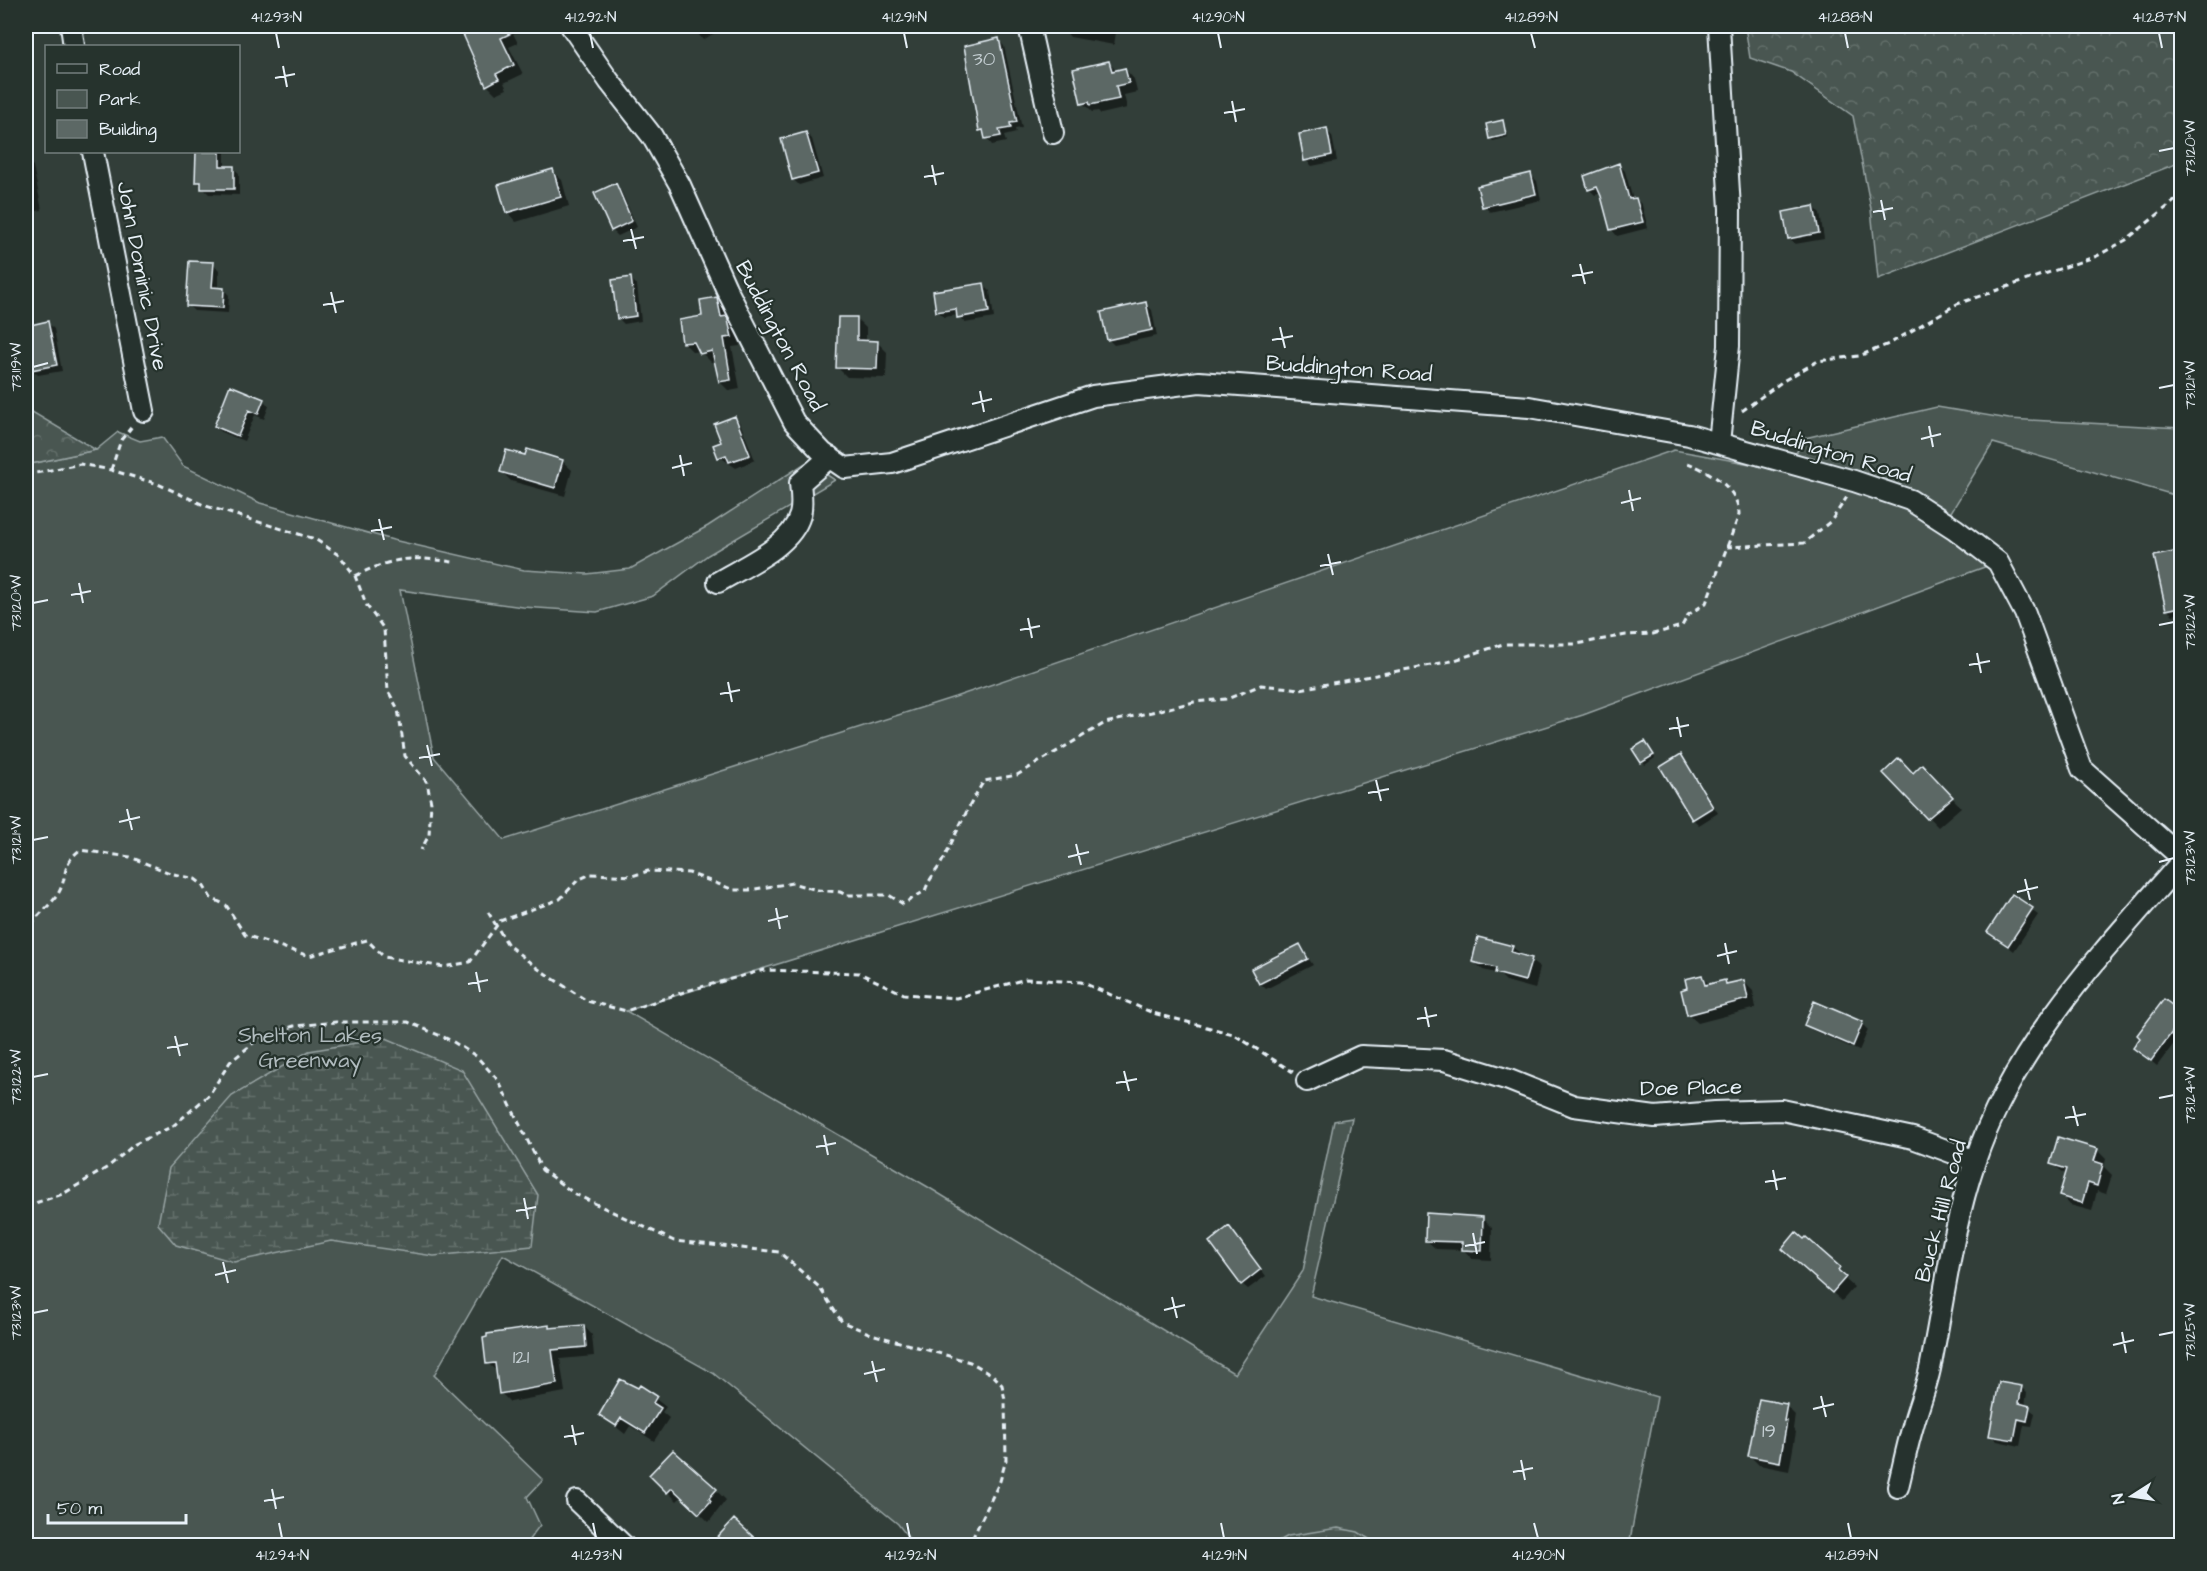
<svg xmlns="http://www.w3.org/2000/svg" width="2207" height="1571" font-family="'Architects Daughter',sans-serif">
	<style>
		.green { fill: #495651; stroke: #98a4a4; stroke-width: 1.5 }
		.forest { fill: url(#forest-crowns); stroke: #98a4a4; stroke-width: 1.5 }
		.wetland { fill: url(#wetland-marsh); stroke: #98a4a4; stroke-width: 1.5 }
		.shadow { fill: #0007 }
		.building { fill: #5c6865; stroke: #e8f1f8; stroke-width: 1.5 }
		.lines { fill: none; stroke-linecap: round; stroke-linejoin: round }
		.minor-casing { stroke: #e8f1f8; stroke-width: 24 }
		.path { stroke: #e8f1f8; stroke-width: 3; stroke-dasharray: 6 4.5; stroke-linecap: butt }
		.minor { stroke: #26332d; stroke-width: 20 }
		.ticks { fill: none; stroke: #e8f1f8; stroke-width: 2 }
		.labels { text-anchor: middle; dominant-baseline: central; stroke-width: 4.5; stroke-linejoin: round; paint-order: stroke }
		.number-label { font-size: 20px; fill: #c5cfd3 }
		.street-label { font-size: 22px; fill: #e8f1f8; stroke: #26332d }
		.park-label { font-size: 22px; fill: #b0bbbe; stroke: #26332d }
		.neatline { fill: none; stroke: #e8f1f8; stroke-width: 2 }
		.ticks-label { font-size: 15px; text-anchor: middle; fill: #e8f1f8 }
	</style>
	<defs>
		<pattern id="forest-crowns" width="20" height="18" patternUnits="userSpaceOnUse" patternTransform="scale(1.5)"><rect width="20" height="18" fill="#495651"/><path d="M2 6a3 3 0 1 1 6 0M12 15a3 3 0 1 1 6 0" fill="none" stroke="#636f6b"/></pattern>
		<pattern id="wetland-marsh" width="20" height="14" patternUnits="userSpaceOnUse" patternTransform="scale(1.5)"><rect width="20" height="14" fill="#495651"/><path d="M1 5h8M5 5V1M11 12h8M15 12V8" fill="none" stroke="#636f6b"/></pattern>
	</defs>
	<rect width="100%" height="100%" fill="#323e39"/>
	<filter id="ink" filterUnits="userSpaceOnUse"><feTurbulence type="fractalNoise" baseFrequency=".0167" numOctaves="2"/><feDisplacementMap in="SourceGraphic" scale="12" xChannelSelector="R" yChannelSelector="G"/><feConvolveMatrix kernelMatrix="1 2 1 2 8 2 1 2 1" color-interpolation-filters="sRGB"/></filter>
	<g filter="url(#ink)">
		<path class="green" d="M1937,407L2009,419L2181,428V497L1993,443L1945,522L1900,486L1844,473L1796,453L1805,438Z
			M118,432L140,441L162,437L183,466L260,503L393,540L524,570L587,574L630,569L708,526L807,462L835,480L708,555L653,596L597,612L523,607L400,590L434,757L504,840L955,697L1674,450C1758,465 1845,479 1922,517C1948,530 1973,547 1998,562L1583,715L626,1011L928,1187L1235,1374L1303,1271L1334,1121L1352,1118L1311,1296L1657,1397L1629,1545H914L898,1524L713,1373L503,1255L434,1375L543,1480L527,1497L540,1525L525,1545L26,1546V465L96,450Z"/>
		<path class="forest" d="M1745,26H2181V162L1878,279L1871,209L1853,116L1791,72L1750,58Z
			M26,408L27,409L96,450L26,465Z"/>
		<path class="wetland" d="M386,1038L462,1070L538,1195L532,1246L434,1256L331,1241L234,1262L176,1245L158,1224L169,1168L232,1096L309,1051Z
			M1338,1528L1358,1532L1379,1545H1272L1288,1536Z"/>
		<path class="shadow" d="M480,26H509L518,43L509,47L523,74L504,83L507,89L496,94L487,85L464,33Z
			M692,26H719L721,29L703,40Z
			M1061,26H1117L1114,45L1070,37Z
			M998,40L1004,46L1022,128L1015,129L1016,133L1004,136L1006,142L992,145L981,131L966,47Z
			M1109,63L1117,71L1125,69L1134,79L1137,92L1124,95L1127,108L1101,114L1098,111L1092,112L1083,103Z
			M1503,122L1508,137L1493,141L1491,138Z
			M1326,130L1332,136L1337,161L1312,166L1306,160Z
			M806,133L812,139L823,178L799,185L793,179Z
			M197,152H225V168H233L239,173V195L209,194L203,188L197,181Z
			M27,160L33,166L42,210L26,213Z
			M1619,165L1625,171L1633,200L1636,199L1642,205L1648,228L1617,236L1612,230L1602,193L1595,195L1589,189Z
			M552,171L562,180L569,206L516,222L507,212Z
			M1531,175L1537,181L1541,200L1490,212L1484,206Z
			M616,185L621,191L637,227L618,236L612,230Z
			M1814,207L1820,213L1824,239L1795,244L1789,238Z
			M213,264L219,270L218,289H223L229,295L228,313L194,311L188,305Z
			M631,279L637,285L641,321L624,324L618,318Z
			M984,285L990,291L994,318L965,323L958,315L944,317L938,311Z
			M717,299L726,308L728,320L736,327L740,346L732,347L740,389L729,391L720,382L716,361L711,362L700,351L693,352L684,343Z
			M1146,304L1152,310L1157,336L1114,345L1108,339Z
			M857,319L866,328V342H877L887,352L886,378L847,377L838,368Z
			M48,323L54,329L62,371L38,375L32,369L31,362L26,363V327Z
			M231,387L264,401L269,406L264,419L255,415L244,441L221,432L215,426Z
			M735,417L740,423L755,460L736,468L720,457L723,443Z
			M526,457L562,461L572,470L565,496L511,481L501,471Z
			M2178,553L2182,556V613L2173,615L2167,609Z
			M1647,745L1655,758L1645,765L1634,749Z
			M1681,756L1718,813L1699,825L1693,819Z
			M1922,766L1961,807L1938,827L1885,773L1913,774Z
			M2012,896L2038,915L2014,951L1989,932Z
			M1300,946L1313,965L1266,989L1260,983Z
			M1512,947L1540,968L1535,989L1506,981L1499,974L1483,970L1473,961Z
			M1702,977L1710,985L1744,982L1753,991L1756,1008L1698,1023L1688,1014L1689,989Z
			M2164,1001L2182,1014V1033L2157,1066L2135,1048Z
			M1815,1003L1862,1024L1868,1030L1859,1051L1812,1030L1806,1024Z
			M2097,1150L2106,1159L2104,1167L2112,1175L2106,1194L2097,1191L2092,1211L2070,1205L2061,1195L2067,1175L2052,1164Z
			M1483,1219L1492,1228L1491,1260L1472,1259L1464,1250L1436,1249L1426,1240Z
			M1235,1234L1266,1276L1248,1289L1242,1284Z
			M1804,1241L1848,1277L1846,1280L1854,1287L1842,1301L1793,1258Z
			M584,1326L592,1335L594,1356L560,1359L565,1392L510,1402L501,1393L498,1372L487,1363Z
			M640,1387L666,1407L662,1412L669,1418L654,1441L630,1426L625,1434L601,1415Z
			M2021,1387L2027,1393L2025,1406L2035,1413L2032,1426L2024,1425L2020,1446L1997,1441L1991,1435Z
			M1786,1406L1795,1415L1793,1429L1796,1432L1789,1471L1759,1465L1750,1456Z
			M687,1462L726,1500L709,1522L682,1496L677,1501L651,1475Z
			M734,1522L760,1546H716L714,1543Z"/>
		<path class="building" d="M476,26H526L501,38L514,65L496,74L499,79L486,86L462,32Z
			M999,38L1017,122L1010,123L1011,128L999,130L1001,136L985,139L983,130L979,131L964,46Z
			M1109,61L1112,71L1125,68L1129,83L1116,86L1119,99L1090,105L1089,102L1081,104L1073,69Z
			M1503,120L1506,135L1489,139L1486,124Z
			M1327,128L1332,155L1304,161L1299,134Z
			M806,132L818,173L792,180L781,139Z
			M196,152H220V166H234V189H201V182H195Z
			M1619,163L1629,199L1636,198L1643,222L1610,230L1601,196L1597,187L1588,190L1584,176Z
			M553,169L561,197L506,213L498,185Z
			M1531,173L1536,194L1482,207L1477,186Z
			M616,183L632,221L611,231L594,193Z
			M1814,206L1819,233L1788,239L1783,212Z
			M189,261L214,262L212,287L224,288L223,308L186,306Z
			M631,277L636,316L617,319L612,280Z
			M984,283L989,312L957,318L956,309L936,312L933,291Z
			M717,297L721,317L727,316L732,337L724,338L731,380L719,382L712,351L700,354L694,342L682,343L679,320L702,316L700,300Z
			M1146,302L1152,330L1107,340L1101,312Z
			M838,317H857V340L878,341L877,369L836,368Z
			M48,321L57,365L31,370L28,356H26V326Z
			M230,385L264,399L258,414L249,410L238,436L214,426Z
			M735,416L750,455L729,462L726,455L718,458L713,445L721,442L714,424Z
			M527,449L563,460L555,488L500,472L506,450L525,455Z
			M2179,551L2181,563V607L2166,610L2154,556Z
			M1645,741L1654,755L1641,763L1632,749Z
			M1681,754L1713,807L1692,820L1660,767Z
			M1899,758L1913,773L1922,764L1953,797L1927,819L1883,773Z
			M2012,894L2033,908L2008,946L1987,932Z
			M1478,937L1513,946L1511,952L1532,958L1525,981L1495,973L1496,968L1472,962Z
			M1300,944L1308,959L1259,984L1251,969Z
			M1702,975L1705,985L1725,980L1726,984L1744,980L1748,999L1687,1015L1681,990L1687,988L1685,979Z
			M2164,999L2181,1012V1020L2151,1061L2133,1048L2140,1038L2137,1035Z
			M1814,1001L1863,1022L1853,1046L1804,1025Z
			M2058,1137L2098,1149L2094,1161L2103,1164L2097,1186L2088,1183L2082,1203L2059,1196L2067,1169L2050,1164Z
			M1426,1213L1483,1217L1482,1251L1462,1250V1242L1425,1241Z
			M1229,1226L1261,1269L1241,1285L1209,1242Z
			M1796,1232L1804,1239L1806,1237L1840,1267L1838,1270L1846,1277L1832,1293L1782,1249Z
			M549,1325V1328L584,1325L586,1347L552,1350L557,1384L499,1394L495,1363L486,1364L483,1338L487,1337V1334Z
			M620,1379L638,1388L640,1385L657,1396L653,1403L661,1408L645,1433L621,1418L616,1426L599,1415Z
			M1999,1382L2022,1386L2019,1403L2030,1406L2027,1421L2018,1419L2014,1440L1989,1436Z
			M1759,1399L1787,1404L1784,1421H1787L1780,1462L1748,1456Z
			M673,1450L717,1489L709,1498L711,1501L699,1514L672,1488L667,1493L649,1475Z
			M734,1519L762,1545H710Z"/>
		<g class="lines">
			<g class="minor-casing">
				<path id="minor" d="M71,26L74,46
					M571,26L609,81L652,136L680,185L726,288L794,422L823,453L845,468L892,463L1093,396L1199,382L1529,407L1689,435L1854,481L1910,500L1955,529L1998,562L2025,613L2082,769L2182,858
					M1029,26L1053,133
					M1719,26L1730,209L1729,346L1719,443
					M93,152L144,411
					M718,582C744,566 791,547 800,515C803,505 801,493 800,483L830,457
					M1307,1081L1361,1056L1444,1060L1509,1080L1574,1106L1655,1117L1715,1112L1782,1110L1913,1138L1975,1161
					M1898,1487C1903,1467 1907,1446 1913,1426C1918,1407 1926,1388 1930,1369C1944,1300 1952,1228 1975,1161C2014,1045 2103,952 2182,861
					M577,1501L624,1546"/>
			</g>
			<path class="path" d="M1742,411L1783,381L1818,361L1859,356L1889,344L1957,304L2097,256L2126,240L2182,195
				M111,470L121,440L134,424
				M26,475L80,464L111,470L158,484L206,506L315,539L340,556L355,576L367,606L384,629L388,691L398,709L405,756L427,782L431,803L429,835L421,850
				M1726,547L1804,543L1831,521L1847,497
				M355,576C395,557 409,556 453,562
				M488,912L508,945L537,968L587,1001L626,1011L690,990L764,970L859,973L904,994L956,998L1026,979L1081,982L1153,1013L1233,1034L1293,1072
				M26,934C33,917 48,909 58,894C69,875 60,865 80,850L130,857L170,873L195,879L203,885L211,898L226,905L245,935L309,956L367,940L384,957L444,967L470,962L500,921L560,899L578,880L591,874L632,876L648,871L689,873L734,890H749L792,883L817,890L840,892L847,895H889L903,904L925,891C929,878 938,870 944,858C957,832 968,806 984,781L1017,775L1105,723L1194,702L1227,699L1261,685L1300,689L1452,661L1503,644H1577L1626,635L1653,634L1682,626L1688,615L1706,603L1739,515C1739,487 1707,470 1685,462
				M26,1206L63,1194L108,1167L135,1144L173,1126L209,1095L230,1062L261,1037L294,1026L336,1022H408L450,1040L476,1056L498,1080L542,1170L575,1194L674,1241L779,1252L819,1287L842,1322L871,1334L970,1362L993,1375L1002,1385L1005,1400L1006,1460L1000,1481L972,1539L973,1546"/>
			<use href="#minor" class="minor"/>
		</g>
	</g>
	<path class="ticks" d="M276,33L279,48M590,33L593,48M904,33L907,48M1218,33L1221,48M1531,33L1535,48M1845,33L1848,48M2159,33L2162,48M283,66L287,87M275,78L295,74M1232,101L1236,122M1224,113L1245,109M2159,151L2174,148M932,165L936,185M924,177L944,173M1881,200L1885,220M1873,212L1893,208M631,229L636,249M623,241L644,237M1580,264L1585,284M1572,276L1593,272M331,292L336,313M323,305L344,301M1280,327L1285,348M1272,340L1293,336M33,367L48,363M2159,388L2174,385M980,391L984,412M972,404L992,399M1929,426L1933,447M1921,439L1941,434M680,455L684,476M672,468L692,463M1629,490L1633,511M1621,503L1641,498M379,519L384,540M371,531L392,527M1328,554L1333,575M1320,566L1341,562M79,583L83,603M71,595L91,591M33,603L48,600M1028,618L1032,638M2159,625L2174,622M1020,630L1040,626M1977,653L1981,673M1969,665L1990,661M728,682L732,702M720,694L740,690M1677,717L1681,737M1669,729L1689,725M427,745L432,766M419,758L440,754M1376,780L1381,801M1368,793L1389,789M127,809L132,830M119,822L140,817M33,840L48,837M1076,844L1081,865M1068,857L1089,852M2159,862L2174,858M2025,879L2030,900M2017,892L2038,887M776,908L780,929M768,921L788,916M1725,943L1729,964M1717,956L1737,951M476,972L480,992M468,984L488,980M1425,1007L1429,1027M1417,1019L1437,1015M175,1036L180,1056M167,1048L188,1044M1124,1071L1129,1091M33,1077L48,1074M1116,1083L1137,1079M2159,1098L2174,1095M2073,1106L2078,1126M2065,1118L2086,1114M824,1135L828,1155M816,1147L836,1143M1773,1170L1777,1190M1765,1182L1786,1178M524,1198L528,1219M516,1211L536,1207M1473,1233L1477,1254M1465,1246L1485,1242M223,1262L228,1283M215,1275L236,1270M1172,1297L1177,1318M1164,1310L1185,1305M33,1313L48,1310M2122,1332L2126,1353M2159,1335L2174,1332M2113,1345L2134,1340M872,1361L877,1382M864,1374L885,1369M1821,1396L1826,1417M1813,1409L1834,1404M572,1425L576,1445M564,1437L584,1433M1521,1460L1525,1480M1513,1472L1533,1468M272,1489L276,1509M264,1501L284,1497M279,1523L282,1538M593,1523L596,1538M907,1523L910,1538M1221,1523L1224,1538M1534,1523L1538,1538M1848,1523L1851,1538"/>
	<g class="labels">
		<g class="number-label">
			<text x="984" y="59">30</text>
			<text x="521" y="1357">121</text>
			<text x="1769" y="1431">19</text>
		</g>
		<g class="street-label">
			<text transform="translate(142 276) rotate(79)">John Dominic Drive</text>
			<text transform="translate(780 336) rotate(62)">Buddington Road</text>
			<text transform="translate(1349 369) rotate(4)">Buddington Road</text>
			<text transform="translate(1831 452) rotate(17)">Buddington Road</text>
			<text transform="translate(1691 1088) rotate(-1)">Doe Place</text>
			<text transform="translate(1941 1211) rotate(-75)">Buck Hill Road</text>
		</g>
		<g class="park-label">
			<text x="310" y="1035">Shelton Lakes<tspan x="310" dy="25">Greenway</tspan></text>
		</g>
	</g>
	<rect width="2207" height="1571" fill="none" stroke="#26332d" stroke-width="66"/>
	<rect x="45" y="45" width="195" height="108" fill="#26332d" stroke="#747f7e" stroke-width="1.5"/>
	<rect x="57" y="64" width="30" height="9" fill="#26332d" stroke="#747f7e" stroke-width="1.5"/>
	<text x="99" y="75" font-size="18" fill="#e8f1f8">Road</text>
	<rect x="57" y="90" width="30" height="18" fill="#495651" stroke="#747f7e" stroke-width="1.5"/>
	<text x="99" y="105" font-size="18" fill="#e8f1f8">Park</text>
	<rect x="57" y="120" width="30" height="18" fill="#5c6865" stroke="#747f7e" stroke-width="1.5"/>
	<text x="99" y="135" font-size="18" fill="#e8f1f8">Building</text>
	<g transform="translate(2132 1496) rotate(258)" stroke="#26332d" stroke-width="4.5" paint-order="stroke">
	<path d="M0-4.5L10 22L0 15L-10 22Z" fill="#e8f1f8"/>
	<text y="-9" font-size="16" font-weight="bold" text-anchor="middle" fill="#e8f1f8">N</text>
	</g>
	<path d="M48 1514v9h138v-9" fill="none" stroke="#e8f1f8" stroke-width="3"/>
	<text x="57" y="1514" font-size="18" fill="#e8f1f8" stroke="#26332d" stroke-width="4.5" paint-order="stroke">50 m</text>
	<rect x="33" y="33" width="2141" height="1505" class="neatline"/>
	<g class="ticks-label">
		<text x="276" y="22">41.293°N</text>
		<text x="590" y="22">41.292°N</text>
		<text x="904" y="22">41.291°N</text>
		<text x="1218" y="22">41.290°N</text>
		<text x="1531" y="22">41.289°N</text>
		<text x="1845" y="22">41.288°N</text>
		<text x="2159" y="22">41.287°N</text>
		<text transform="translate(2190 148) rotate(-90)" y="5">73.120°W</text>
		<text transform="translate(16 367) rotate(-90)" y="5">73.119°W</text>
		<text transform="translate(2190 385) rotate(-90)" y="5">73.121°W</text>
		<text transform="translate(16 603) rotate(-90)" y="5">73.120°W</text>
		<text transform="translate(2190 622) rotate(-90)" y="5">73.122°W</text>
		<text transform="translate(16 840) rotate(-90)" y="5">73.121°W</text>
		<text transform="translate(2190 858) rotate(-90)" y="5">73.123°W</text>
		<text transform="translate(16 1077) rotate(-90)" y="5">73.122°W</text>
		<text transform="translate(2190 1095) rotate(-90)" y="5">73.124°W</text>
		<text transform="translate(16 1313) rotate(-90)" y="5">73.123°W</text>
		<text transform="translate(2190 1332) rotate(-90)" y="5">73.125°W</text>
		<text x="282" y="1560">41.294°N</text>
		<text x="596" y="1560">41.293°N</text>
		<text x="910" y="1560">41.292°N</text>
		<text x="1224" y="1560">41.291°N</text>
		<text x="1538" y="1560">41.290°N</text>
		<text x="1851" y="1560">41.289°N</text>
	</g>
</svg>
